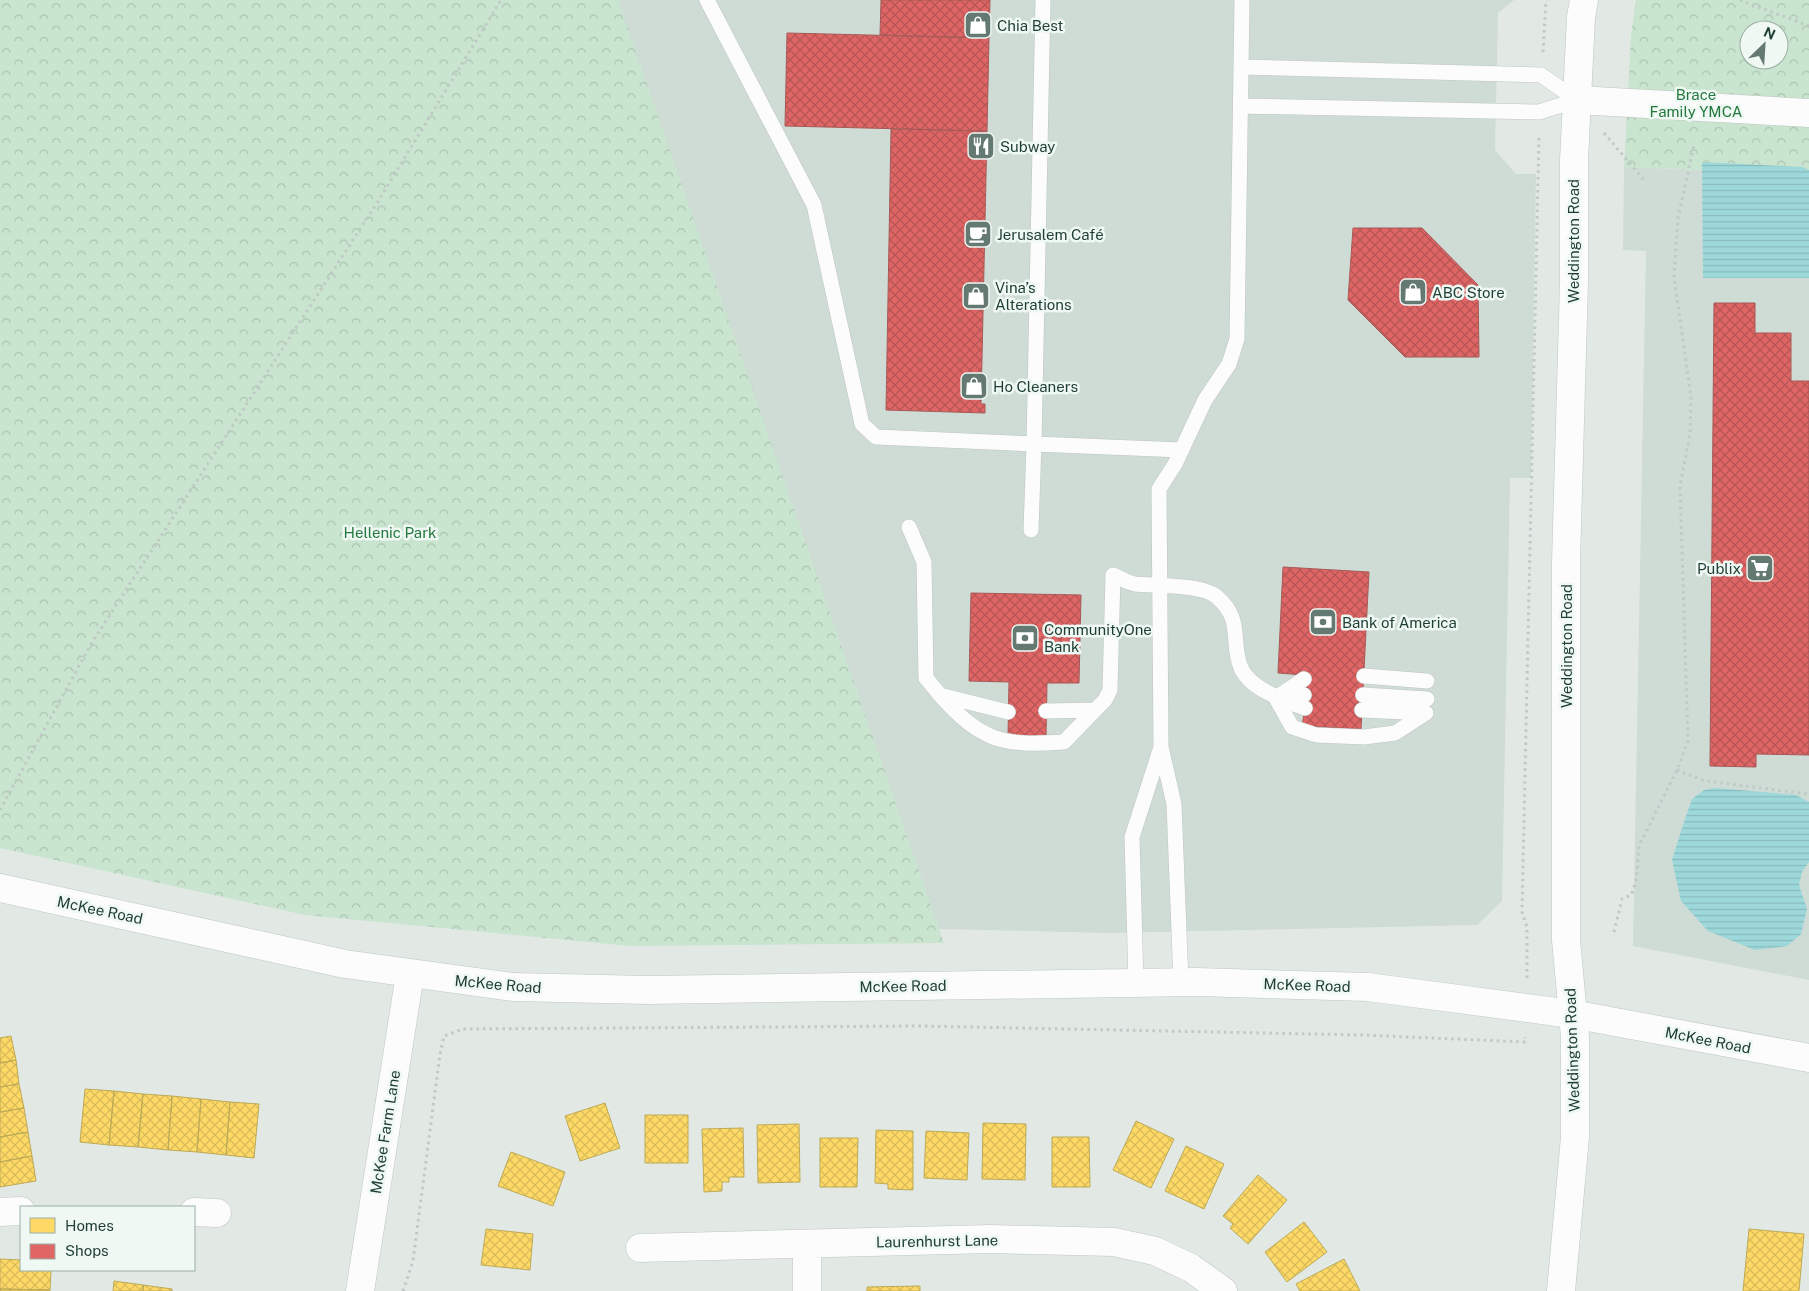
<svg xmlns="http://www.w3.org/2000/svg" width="1809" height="1291" font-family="'Public Sans',sans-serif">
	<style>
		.built { fill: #cfdbd5 }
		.park { fill: url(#park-crowns); fill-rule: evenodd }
		.water { fill: url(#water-rules) }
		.homes { fill: url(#homes-cross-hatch); stroke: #bcaa57 }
		.shops { fill: url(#shops-cross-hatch); stroke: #a65a57 }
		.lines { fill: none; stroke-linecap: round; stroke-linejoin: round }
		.service-casing { stroke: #bfc6c2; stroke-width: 16 }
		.minor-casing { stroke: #bfc6c2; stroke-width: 29 }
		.tertiary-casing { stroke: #bfc6c2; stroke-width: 29 }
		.secondary-casing { stroke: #bdc7c2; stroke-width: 29 }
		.path { stroke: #bfc9c6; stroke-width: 3; stroke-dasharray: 2.5 4; stroke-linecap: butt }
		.service { stroke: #fbfcfb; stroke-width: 15 }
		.minor { stroke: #fbfcfb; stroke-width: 28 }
		.tertiary { stroke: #fbfcfb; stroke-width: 28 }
		.secondary { stroke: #fbfcfb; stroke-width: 28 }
		.labels { text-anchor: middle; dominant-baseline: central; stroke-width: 5; stroke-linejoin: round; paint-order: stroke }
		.poi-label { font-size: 15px; fill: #1e3d33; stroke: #eff8f3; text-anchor: start }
		.park-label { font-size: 15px; fill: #24783f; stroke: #eff8f3 }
		.street-label { font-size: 15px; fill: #1e3d33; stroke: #eff8f3 }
	</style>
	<defs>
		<pattern id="park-crowns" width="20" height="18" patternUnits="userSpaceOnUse" patternTransform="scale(1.25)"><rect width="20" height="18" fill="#c9e4cf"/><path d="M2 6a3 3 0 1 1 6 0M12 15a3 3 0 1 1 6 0" fill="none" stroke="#acc4b2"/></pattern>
		<pattern id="water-rules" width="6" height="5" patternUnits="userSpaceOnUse" patternTransform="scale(1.25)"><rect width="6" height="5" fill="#9dd8db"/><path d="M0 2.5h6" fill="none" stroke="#87babc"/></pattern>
		<pattern id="homes-cross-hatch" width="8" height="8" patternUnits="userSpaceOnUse" patternTransform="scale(1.25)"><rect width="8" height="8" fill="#ffd966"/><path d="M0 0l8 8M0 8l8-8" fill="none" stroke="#dabb59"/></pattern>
		<pattern id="shops-cross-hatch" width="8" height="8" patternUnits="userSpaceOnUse" patternTransform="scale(1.25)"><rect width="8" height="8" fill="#e06666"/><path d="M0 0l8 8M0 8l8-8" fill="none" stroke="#b55555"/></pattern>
	</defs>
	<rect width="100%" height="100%" fill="#e2e9e5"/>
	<path class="built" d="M615,0H1514L1498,13L1495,150L1516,174H1536L1531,478H1510L1502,901L1477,925L1111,933L939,929Z
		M1624,167L1791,173L1809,180V980L1633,946L1646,251L1623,250Z"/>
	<path class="park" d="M0,0H618L944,943L630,946L305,915L0,848Z
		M1636,0H1809V180L1791,173L1624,167L1631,35ZM1749,30H1779V60H1749Z"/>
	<path class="water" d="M1702,162L1802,167L1809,170V278H1703Z
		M1716,788L1796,795L1809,802V862L1802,872L1799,885L1807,909L1801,934L1787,946L1755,950L1708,931L1681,901L1672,860L1683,825L1692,799L1704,790Z"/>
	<path class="homes" d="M11,1036L16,1060L0,1063V1038Z
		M16,1060L19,1084L0,1087V1063Z
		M19,1084L24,1108L0,1112V1087Z
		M85,1089L114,1091L109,1145L80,1142Z
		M114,1091L143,1094L138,1147L109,1145Z
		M143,1094L172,1096L168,1150L138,1147Z
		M172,1096L201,1099L197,1152L168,1150Z
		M201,1099L230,1102L226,1155L197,1152Z
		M230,1102L259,1104L254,1158L226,1155Z
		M605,1103L620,1148L580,1161L565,1116Z
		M24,1108L28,1132L0,1137V1112Z
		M645,1115H688V1163H645Z
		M1136,1121L1174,1139L1151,1188L1113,1170Z
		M983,1123L1026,1124L1025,1180L982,1179Z
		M799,1124L800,1182L758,1183L757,1125Z
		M743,1128L744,1177H729V1182H722V1191L704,1192L702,1129Z
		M876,1130L913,1131V1190L888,1189V1184L875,1183Z
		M926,1131L969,1133L967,1180L924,1178Z
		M28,1132L32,1156L0,1162V1137Z
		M1052,1137H1089L1090,1187H1052Z
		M820,1138H858L857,1187H820Z
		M1186,1146L1224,1164L1204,1209L1165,1191Z
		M511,1152L565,1172L553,1206L498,1186Z
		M32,1156L36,1181L0,1187V1162Z
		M1258,1175L1287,1200L1248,1244L1230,1228L1233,1224L1223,1216Z
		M1304,1222L1327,1252L1287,1282L1265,1252Z
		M486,1229L533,1234L530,1270L481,1265Z
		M1749,1229L1804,1234L1799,1291H1743Z
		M0,1259L21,1260V1270H51L50,1290L0,1289Z
		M1344,1259L1360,1291H1300L1296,1284Z
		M114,1281L143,1285V1291H113Z
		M143,1285L172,1289V1291H143Z
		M920,1286V1291H867V1287Z
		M0,1289L50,1290V1291H0Z"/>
	<path class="shops" d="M881,0H990L989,38L880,35Z
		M787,33L989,38L987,131L785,126Z
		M891,129L987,131L981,404H985V413L886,410Z
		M1353,228H1422L1478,285L1479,357H1405L1348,300Z
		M1714,303H1755V333H1791V381H1809V755L1756,754V767L1710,766Z
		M1283,567L1369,572L1361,729L1302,726L1305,708L1304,675L1278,673Z
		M971,593L1081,595L1079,683H1047L1046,737L1008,736L1009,682L969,681Z"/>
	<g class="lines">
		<g class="service-casing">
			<path id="service" d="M707,0L814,205L862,424L876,437L1034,444L1031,530
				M1043,0L1034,444L1182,450
				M1241,106L1539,112L1577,100L1541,75L1241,67
				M909,527L924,562L926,678L940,695L1008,712
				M1364,676L1427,681
				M940,695C982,742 1002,746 1064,742L1095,710
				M1363,695L1427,699
				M1276,698L1292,727L1316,735L1364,737L1395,733L1426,713
				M1276,698L1304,679
				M1280,698L1304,695
				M1362,710L1426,713
				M1046,711L1095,710L1105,700L1110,690L1113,575C1120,578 1128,583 1135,584C1154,586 1203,584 1217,597C1244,620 1230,642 1241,668C1250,689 1285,701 1305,708
				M1161,747L1159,489L1175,464L1205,400L1229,364L1237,339L1242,0
				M1136,983L1132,837L1161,747L1174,804L1181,982"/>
		</g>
		<g class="minor-casing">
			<path id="minor" d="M1577,100L1809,113
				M0,1212L21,1211
				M194,1212L217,1213
				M640,1248L990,1239L1114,1242L1155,1251L1191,1268L1223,1291
				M360,1291L410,974
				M807,1291V1245"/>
		</g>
		<g class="tertiary-casing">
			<path id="tertiary" d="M1572,1014L1809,1058"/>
		</g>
		<g class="secondary-casing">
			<path id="secondary" d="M0,888L345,964L513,987L649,990L1197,982L1368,987L1572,1014
				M1561,1291L1575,1137V1037L1566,940V562L1574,282V161L1581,17L1584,0"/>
		</g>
		<path class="path" d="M1740,0L1809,26
			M1543,52L1546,0
			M1604,133L1644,180
			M1677,770L1705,781L1809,794
			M0,810L91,644L377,203L501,0
			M1614,932L1622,899L1631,895L1636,882L1639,846L1677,770L1688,741L1680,486L1690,434L1691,397L1674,277L1678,218L1694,145
			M1527,978V927L1522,912L1539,135
			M403,1291L413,1261L440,1054L444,1036L463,1029L919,1026L1362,1035L1525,1042V1037"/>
		<use href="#service" class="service"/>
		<use href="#minor" class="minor"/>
		<use href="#tertiary" class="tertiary"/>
		<use href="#secondary" class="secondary"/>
	</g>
	<defs>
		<g id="shop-square" transform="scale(1.4375)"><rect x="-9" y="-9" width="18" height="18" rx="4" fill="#637971" stroke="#eff8f3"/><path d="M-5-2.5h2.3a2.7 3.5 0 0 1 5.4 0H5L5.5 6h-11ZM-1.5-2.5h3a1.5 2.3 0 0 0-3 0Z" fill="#fff"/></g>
		<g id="restaurant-square" transform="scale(1.4375)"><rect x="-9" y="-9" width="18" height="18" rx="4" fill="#637971" stroke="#eff8f3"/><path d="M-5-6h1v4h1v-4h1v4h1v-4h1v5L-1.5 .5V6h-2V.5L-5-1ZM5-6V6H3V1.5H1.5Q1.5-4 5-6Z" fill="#fff"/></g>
		<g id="cafe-square" transform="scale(1.4375)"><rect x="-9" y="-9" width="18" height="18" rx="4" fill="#637971" stroke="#eff8f3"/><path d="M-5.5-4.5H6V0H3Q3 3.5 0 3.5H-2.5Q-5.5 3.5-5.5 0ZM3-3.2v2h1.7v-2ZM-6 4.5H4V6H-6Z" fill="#fff"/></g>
		<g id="supermarket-square" transform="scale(1.4375)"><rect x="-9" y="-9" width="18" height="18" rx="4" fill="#637971" stroke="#eff8f3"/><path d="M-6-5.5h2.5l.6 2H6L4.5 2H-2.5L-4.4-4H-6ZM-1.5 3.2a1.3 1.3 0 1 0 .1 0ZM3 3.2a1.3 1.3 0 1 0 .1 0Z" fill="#fff"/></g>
		<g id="bank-square" transform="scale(1.4375)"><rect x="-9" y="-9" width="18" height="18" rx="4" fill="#637971" stroke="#eff8f3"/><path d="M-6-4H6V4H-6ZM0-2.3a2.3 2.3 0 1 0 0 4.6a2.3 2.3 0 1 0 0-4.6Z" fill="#fff"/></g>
	</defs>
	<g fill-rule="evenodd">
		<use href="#shop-square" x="978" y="25"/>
		<use href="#restaurant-square" x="981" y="146"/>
		<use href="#cafe-square" x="978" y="234"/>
		<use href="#shop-square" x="1413" y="292"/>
		<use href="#shop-square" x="976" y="296"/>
		<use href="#shop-square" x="974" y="386"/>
		<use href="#supermarket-square" x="1760" y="568"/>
		<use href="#bank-square" x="1323" y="622"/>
		<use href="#bank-square" x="1025" y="638"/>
	</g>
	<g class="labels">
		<g class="poi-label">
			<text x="997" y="25">Chia Best</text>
			<text x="1000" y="146">Subway</text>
			<text x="997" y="234">Jerusalem Café</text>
			<text x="995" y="287">Vina’s<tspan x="995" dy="17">Alterations</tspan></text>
			<text x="1432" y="292">ABC Store</text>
			<text x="993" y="386">Ho Cleaners</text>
			<text x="1741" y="568" text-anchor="end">Publix</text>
			<text x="1342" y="622">Bank of America</text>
			<text x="1044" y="629">CommunityOne<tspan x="1044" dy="17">Bank</tspan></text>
		</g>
		<g class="park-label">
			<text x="1696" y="94">Brace<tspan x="1696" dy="17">Family YMCA</tspan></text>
			<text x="390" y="532">Hellenic Park</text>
		</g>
		<g class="street-label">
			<text transform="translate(1573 241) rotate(-90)">Weddington Road</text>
			<text transform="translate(1566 646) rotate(-90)">Weddington Road</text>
			<text transform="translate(100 910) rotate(12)">McKee Road</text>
			<text transform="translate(498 984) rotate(5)">McKee Road</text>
			<text transform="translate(1307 985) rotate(2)">McKee Road</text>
			<text transform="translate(903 986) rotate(-1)">McKee Road</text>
			<text transform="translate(1708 1040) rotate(11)">McKee Road</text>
			<text transform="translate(1572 1050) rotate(-92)">Weddington Road</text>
			<text transform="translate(385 1132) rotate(-81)">McKee Farm Lane</text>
			<text transform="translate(937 1241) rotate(-1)">Laurenhurst Lane</text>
		</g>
	</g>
	<rect x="20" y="1206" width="175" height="65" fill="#eff8f3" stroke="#9bada6"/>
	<rect x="30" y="1218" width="25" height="15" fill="#ffd966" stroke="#9bada6"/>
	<text x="65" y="1231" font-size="15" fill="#1e3d33">Homes</text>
	<rect x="30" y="1244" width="25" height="15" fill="#e06666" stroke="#9bada6"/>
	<text x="65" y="1256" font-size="15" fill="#1e3d33">Shops</text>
	<g transform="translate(1764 45) rotate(25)"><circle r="24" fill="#eff8f3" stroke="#9bada6"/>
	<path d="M0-4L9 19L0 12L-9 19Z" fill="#637971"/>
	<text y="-8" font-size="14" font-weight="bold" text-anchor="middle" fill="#1e3d33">N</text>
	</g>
</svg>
